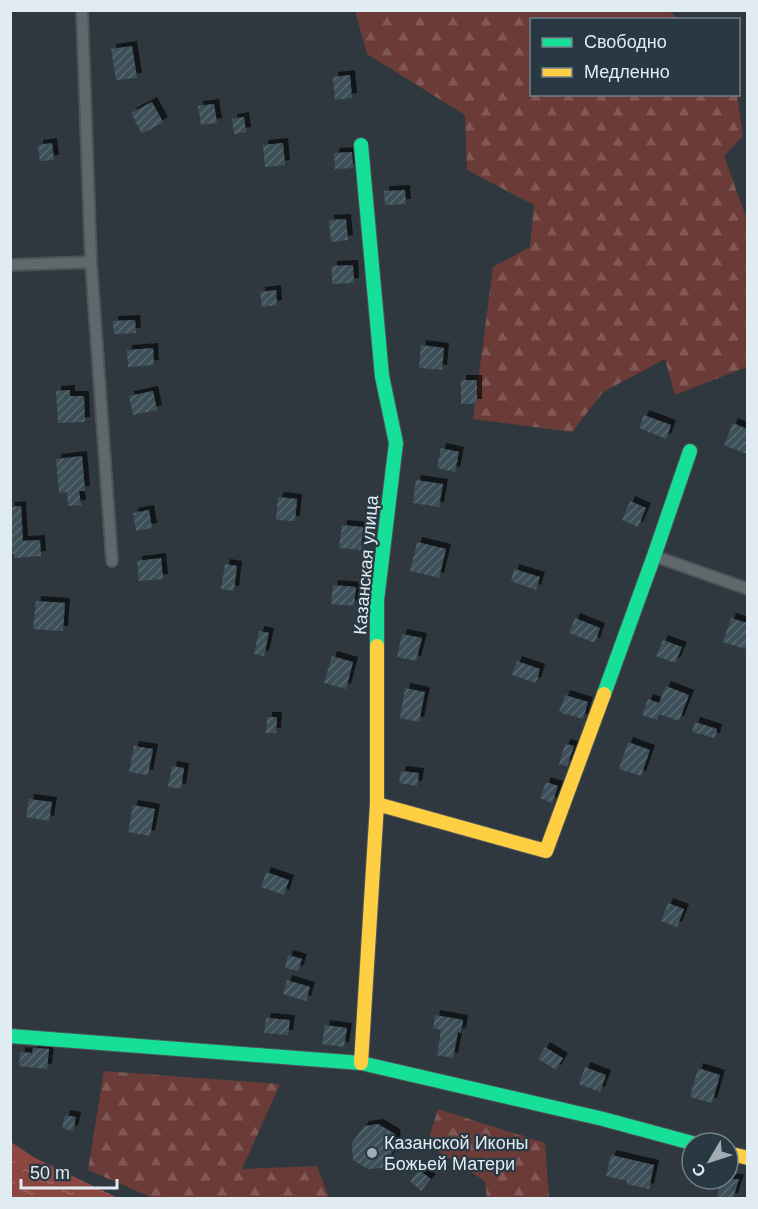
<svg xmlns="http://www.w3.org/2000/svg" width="758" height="1209" font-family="Arial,sans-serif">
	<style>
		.forest { fill: url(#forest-firs) }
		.water { fill: url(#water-ripples) }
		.building { fill: url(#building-hatch); filter: url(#shadow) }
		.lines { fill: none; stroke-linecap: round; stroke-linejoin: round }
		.street-casing { stroke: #4d545a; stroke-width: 14 }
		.fast-casing { stroke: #4d545a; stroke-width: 16 }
		.slow-casing { stroke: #4d545a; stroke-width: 16 }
		.street { stroke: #61686c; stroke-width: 10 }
		.fast { stroke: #16e098; stroke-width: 14 }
		.slow { stroke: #ffcf43; stroke-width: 14 }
		.poi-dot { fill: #a3acb3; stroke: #293944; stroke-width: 2 }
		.labels { text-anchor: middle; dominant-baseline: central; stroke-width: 4.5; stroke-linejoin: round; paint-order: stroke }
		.street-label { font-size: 18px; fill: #e1ebf2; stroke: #293944 }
		.poi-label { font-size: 18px; fill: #e1ebf2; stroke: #293944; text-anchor: start }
	</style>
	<defs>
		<pattern id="forest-firs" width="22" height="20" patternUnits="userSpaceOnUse" patternTransform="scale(1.5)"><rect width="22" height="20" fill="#6b3b38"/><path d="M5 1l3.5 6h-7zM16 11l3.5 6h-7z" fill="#805855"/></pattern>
		<pattern id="water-ripples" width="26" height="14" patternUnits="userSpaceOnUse" patternTransform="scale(1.5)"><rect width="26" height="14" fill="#8c4641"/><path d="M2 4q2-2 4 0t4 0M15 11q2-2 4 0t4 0" fill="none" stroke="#9c615d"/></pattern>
		<pattern id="building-hatch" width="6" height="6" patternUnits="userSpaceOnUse" patternTransform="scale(1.5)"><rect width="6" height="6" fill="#3e4f59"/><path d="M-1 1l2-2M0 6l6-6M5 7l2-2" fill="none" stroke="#5a6871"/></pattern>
		<filter id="shadow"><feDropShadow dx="5" dy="-5" stdDeviation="0" flood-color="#0009"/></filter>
	</defs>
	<rect width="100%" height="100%" fill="#2f383e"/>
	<path class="forest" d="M355,11H669L678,19L532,20V94L737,95L743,136L724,156L747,220V367L675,395L665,359L603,392L572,432L473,419L493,267L530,247L534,205L467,170L465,115L367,54Z
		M104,1071L280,1084L242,1169L317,1166L329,1198H153L88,1170Z
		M438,1109L545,1143L549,1198H487L485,1181L427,1144Z"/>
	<path class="water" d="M11,1142L35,1158L118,1198H11Z"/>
	<path class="building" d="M132,46L137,78L116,80L111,49Z
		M350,75L352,98L335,100L333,77Z
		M152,102L163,122L142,134L131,113Z
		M214,104L217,123L201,125L198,106Z
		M244,117L246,132L234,134L232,119Z
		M52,143L54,160L40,161L38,145Z
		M283,143L285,165L265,167L263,145Z
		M352,152L353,168L335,169L334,153Z
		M405,190L406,204L385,205L384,191Z
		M346,219L348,240L331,242L329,220Z
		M353,265L354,283L332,284V266Z
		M276,290L277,305L262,307L260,292Z
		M135,320L136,333L114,334L113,321Z
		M421,345L444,348L442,370L419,368Z
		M153,348L154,365L128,367L127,350Z
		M461,380H477V404H461Z
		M70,390V396H84L85,422L58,423L56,391Z
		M153,391L157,410L133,415L129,396Z
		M644,415L671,425L666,439L639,428Z
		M733,423L747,429V454L724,445Z
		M441,448L459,452L455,472L437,468Z
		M82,456L85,491H79L81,505L68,506L67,492L59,493L56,459Z
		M416,480L443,484L439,507L413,503Z
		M278,497L297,499L295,521L276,520Z
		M630,501L646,508L638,527L622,520Z
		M21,506L23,541L40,540L41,556L14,558V554H10V507Z
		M149,510L152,528L136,531L133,513Z
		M342,525L363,527L361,550L339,548Z
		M417,542L446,549L439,578L410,571Z
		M161,558L163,579L139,581L137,561Z
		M225,564L237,566L234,591L221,589Z
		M514,569L540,577L536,590L511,581Z
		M333,585L356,587L354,606L331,604Z
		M36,601L65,603L63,631L33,629Z
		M575,618L600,628L595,643L569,633Z
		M731,618L747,623V642L745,649L723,642Z
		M259,631L269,633L264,656L254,654Z
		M402,634L422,638L416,661L397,657Z
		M663,640L682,647L675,663L656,656Z
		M332,656L353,662L346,689L324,683Z
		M517,661L540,669L536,683L512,675Z
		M666,686L689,695L679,721L659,714L657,720L642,715L648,699L659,703Z
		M405,688L425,692L419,722L400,718Z
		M565,695L588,702L583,719L559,712Z
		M267,717H277L276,733H266Z
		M695,722L717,729L715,738L692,732Z
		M628,742L650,750L641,776L619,769Z
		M565,744L574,746L567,766L559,764Z
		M134,746L153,749L148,775L129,772Z
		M172,766L184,768L181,789L168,787Z
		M401,771L419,773L417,786L399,783Z
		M546,782L558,786L552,803L540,798Z
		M29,799L52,802L49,821L26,817Z
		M133,805L155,809L150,836L128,832Z
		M266,872L289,880L284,895L261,887Z
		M668,903L684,909L677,927L661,921Z
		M288,955L302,959L298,971L285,968Z
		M287,980L310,987L306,1001L283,994Z
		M435,1015L463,1020L461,1033L458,1032L453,1058L437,1055L441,1030L433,1028Z
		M266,1018L290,1020L288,1035L264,1033Z
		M325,1025L347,1028L344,1047L322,1044Z
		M545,1047L563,1058L556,1070L538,1059Z
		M33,1048L49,1049L47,1069L19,1066L20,1052L32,1053Z
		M585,1067L606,1075L600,1092L579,1084Z
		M698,1068L720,1075L712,1103L690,1097Z
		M65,1115L76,1117L73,1131L62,1128Z
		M378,1124L395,1134L396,1146L383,1168L368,1169L353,1160L352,1143L364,1126Z
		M611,1155L654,1165L649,1189L627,1184V1181L606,1176Z
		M419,1170L431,1179L421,1191L410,1181Z
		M722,1179H739L733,1198H716Z"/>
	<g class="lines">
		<g class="street-casing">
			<path id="street" d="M82,10L91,262L112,561
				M10,265L91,262
				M654,556L748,589"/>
		</g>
		<g class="fast-casing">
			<path id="fast" d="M361,145L382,376L396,443L377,600V646
				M604,694L654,556L690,451
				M10,1036L361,1063L603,1119L692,1143"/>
		</g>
		<g class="slow-casing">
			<path id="slow" d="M377,804L546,851L604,694
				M361,1063L377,804V646
				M728,1153L748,1158"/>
		</g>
		<use href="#street" class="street"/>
		<use href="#fast" class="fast"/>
		<use href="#slow" class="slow"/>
	</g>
	<circle class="poi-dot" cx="372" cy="1153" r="6"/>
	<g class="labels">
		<g class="street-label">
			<text transform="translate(366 565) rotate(-85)">Казанская улица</text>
		</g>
		<g class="poi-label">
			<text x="384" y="1143">Казанской Иконы<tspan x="384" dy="21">Божьей Матери</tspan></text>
		</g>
	</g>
	<rect width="758" height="1209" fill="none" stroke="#e1ebf2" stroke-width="24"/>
	<rect x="530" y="18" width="210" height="78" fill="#293944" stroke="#73808a" stroke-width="1.5"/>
	<rect x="542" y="38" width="30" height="9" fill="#16e098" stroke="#73808a" stroke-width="1.5"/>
	<text x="584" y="48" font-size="18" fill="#e1ebf2">Свободно</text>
	<rect x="542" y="68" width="30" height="9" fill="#ffcf43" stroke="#73808a" stroke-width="1.5"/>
	<text x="584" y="78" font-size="18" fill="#e1ebf2">Медленно</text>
	<g transform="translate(710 1161) rotate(231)"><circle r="28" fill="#293944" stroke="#73808a" stroke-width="1.5"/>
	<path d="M0-4.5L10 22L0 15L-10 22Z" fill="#a3acb3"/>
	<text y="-9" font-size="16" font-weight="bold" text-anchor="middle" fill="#e1ebf2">С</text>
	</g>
	<path d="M21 1179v9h96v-9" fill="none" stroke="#e1ebf2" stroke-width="3"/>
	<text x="30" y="1179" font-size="18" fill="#e1ebf2" stroke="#293944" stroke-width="4.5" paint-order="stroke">50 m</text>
</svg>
